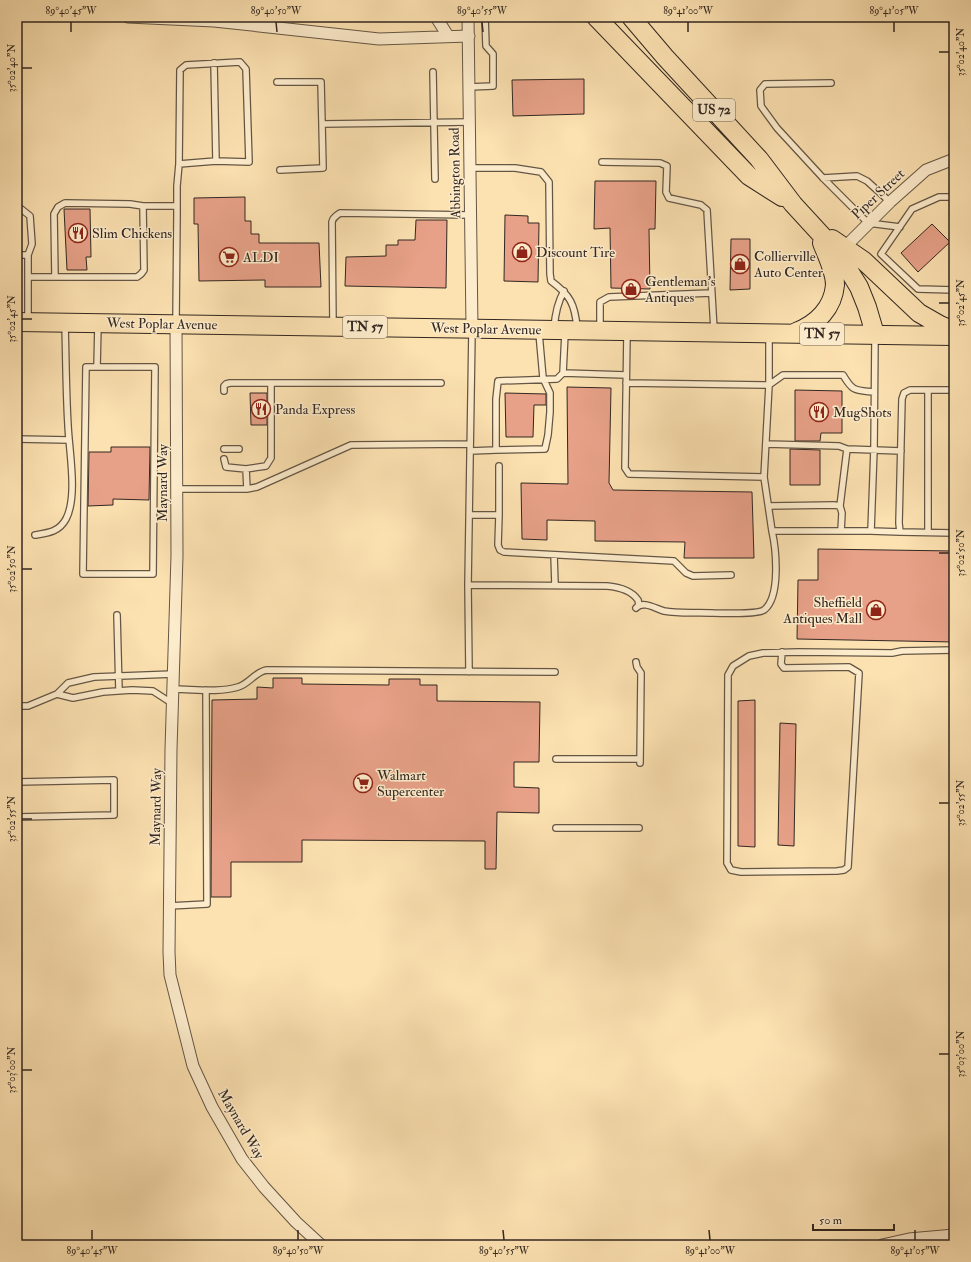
<svg xmlns="http://www.w3.org/2000/svg" width="971" height="1262" font-family="'IM FELL Double Pica',serif">
	<style>
		.building { fill: #e7a188; stroke: #322721 }
		.lines { fill: none; stroke-linecap: round; stroke-linejoin: round }
		.lane-casing { stroke: #645645; stroke-width: 8 }
		.street-casing { stroke: #645645; stroke-width: 13 }
		.primary-casing { stroke: #322721; stroke-width: 20 }
		.lane { stroke: #fdeccc; stroke-width: 5.5 }
		.street { stroke: #fdeccc; stroke-width: 11 }
		.primary { stroke: #fce1b1; stroke-width: 18 }
		.ticks { fill: none; stroke: #322721; stroke-width: 1.5 }
		.labels { text-anchor: middle; dominant-baseline: central; stroke-width: 3; stroke-linejoin: round; paint-order: stroke }
		.shield { fill: #fdeccc; stroke: #6f6254; stroke-width: 1 }
		.shield-label { font-size: 13px; font-weight: bold; fill: #322721 }
		.street-label { font-size: 14px; fill: #322721; stroke: #fdeccc }
		.poi-label { font-size: 14px; fill: #322721; stroke: #fdeccc; text-anchor: start }
		.neatline { fill: none; stroke: #322721; stroke-width: 1.5 }
		.ticks-label { font-size: 10px; text-anchor: middle; fill: #322721 }
	</style>
	<rect width="100%" height="100%" fill="#fce1b1"/>
	<filter id="stains"><feTurbulence type="fractalNoise" baseFrequency=".005" numOctaves="4"/><feColorMatrix values="0 0 0 0 .2 0 0 0 0 .09 0 0 0 0 .02 0 0 0 .5 -.17"/></filter>
	<radialGradient id="worn" r=".72"><stop offset=".6" stop-color="#630" stop-opacity="0"/><stop offset="1" stop-color="#630" stop-opacity=".3"/></radialGradient>
	<path class="building" d="M584,79V114L513,116L512,80Z
		M595,181H656L655,229H649L650,289L611,288L610,228L594,229Z
		M245,197V221H251V234H259V243H319L321,287H265V280L199,281L198,224H194V198Z
		M64,209H90L91,257H86L87,270H67Z
		M505,215L528,216V223H539L538,282L504,281Z
		M416,220H447L446,288L345,286L346,257L386,256V245H398V240H415Z
		M932,224L950,242L918,272L901,253Z
		M731,239H750V289L730,290Z
		M567,387L611,388L609,483L613,490L752,492L754,558H684L685,542L595,541V521L547,520V540L522,539L521,483L568,484Z
		M795,390L842,391V433H821L820,441H795Z
		M250,393H267V425H251Z
		M505,393L546,394V405H534L533,437H506Z
		M111,447H150L149,500L113,499V505L88,506L89,452H111Z
		M790,449L820,450V485H790Z
		M818,549L954,551V642L797,639L798,580H818Z
		M273,678H302V684L389,685V679H420V685H437V701L540,702L539,762H514V787L539,788V813L497,812L496,869H485V841L302,840V862H231V897H211L212,700L257,699V687L273,688Z
		M755,700V847L738,846V701Z
		M780,723L796,724L794,846L778,845Z"/>
	<g class="lines">
		<g class="lane-casing">
			<path id="lane" d="M214,63L216,161
				M433,72L435,179
				M277,82H321L322,124
				M831,83L765,84L760,90L761,106L777,128L823,178L868,223L900,227
				M469,87L493,86V54L486,46L485,17
				M602,162L660,163L667,166L666,192L669,198L701,205L707,210L714,330
				M470,168H515L541,172L549,182L550,274L551,281C570,295 575,304 577,328
				M280,170L323,168L322,124L470,122
				M823,178L857,176L867,181L890,202
				M954,197H939L912,209L881,254L918,289L954,290
				M17,207L20,208L30,216L32,244L28,255
				M17,255H28V320
				M29,277H137L141,274L144,270L143,206
				M55,277L54,214L58,207L65,203L130,204L143,206H177
				M176,321L177,215V186L179,164L180,70L186,65L240,62L246,69L249,162L216,161L179,164
				M333,325L332,222C333,217 336,216 340,213L470,215
				M554,329C555,315 557,303 564,291
				M600,329V302L609,297L711,293
				M627,334L625,468L629,474L764,477
				M769,335V385L764,477L772,531H871
				M875,338L874,449L871,531L900,532
				M86,367H155L153,574H83Z
				M97,367L98,325
				M563,373L565,333
				M626,383L769,385L783,375H843C853,392 855,390 874,392
				M953,390L954,533
				M954,390H910L904,393L902,399L899,523L900,532L954,533
				M224,391V386L226,384L230,383H441
				M17,439L69,440
				M766,444L839,446L847,449L901,451
				M224,449H239
				M496,450L545,449L548,435L550,412V393L543,378L539,333
				M470,451L496,450V399L498,381L557,379L563,373L626,375
				M224,459L226,467L246,469
				M177,489H247L257,487L351,445L469,444
				M247,489L246,469L266,466L271,458V383
				M769,506L834,505L840,506L842,513L841,531
				M840,506L847,449
				M469,515H499L498,545L500,550L504,552L674,561L686,573L693,576L731,575
				M499,515V466
				M928,532V390
				M35,535C48,533 59,532 66,519C78,496 69,451 68,425C66,392 66,358 65,325
				M554,555L555,585
				M468,585L607,586C619,587 631,590 638,600L639,605
				M636,608C643,600 656,609 664,611C680,614 697,612 713,613C724,613 756,615 764,610C781,597 776,549 772,531
				M117,615L119,691
				M782,652L781,664L784,668L849,667L859,673L848,867L844,870L837,871L741,872L731,870L727,863L728,675L733,666L749,656L763,653L798,652L892,653L902,651L954,650
				M636,662L637,667L641,673L640,763
				M469,672L468,585L472,331
				M173,689C194,689 218,693 238,687C249,684 256,671 267,670L555,672
				M57,694L73,698L103,692L132,690L153,691L173,704
				M17,706H28L57,694L68,683L94,677L174,674
				M556,759H640
				M17,782L114,780V815L17,817
				M556,828H639
				M169,906L207,904L206,690"/>
		</g>
		<g class="street-casing">
			<path id="street" d="M128,17L214,21L379,39L469,36
				M436,17L448,36
				M468,17L472,328
				M841,251L890,202L926,170L954,159
				M176,324L177,556L171,749L169,952L170,975L193,1066L212,1107L242,1159L264,1187L296,1222L321,1245
				M882,1245L909,1239L954,1235"/>
		</g>
		<g class="primary-casing">
			<path id="primary" d="M596,17L749,176L782,197
				M631,17L665,57L759,159L793,204L838,253L859,287L867,307L875,334
				M832,239L864,261L919,313L940,325L954,331
				M17,322L954,336
				M796,332C817,324 833,308 835,285C835,271 827,256 822,243"/>
		</g>
		<use href="#lane" class="lane"/>
		<use href="#street" class="street"/>
		<use href="#primary" class="primary"/>
	</g>
	<path class="ticks" d="M71,22V32M276,22L277,32M482,22L483,32M688,22V32M894,22V32M939,52H949M22,68H32M939,303H949M22,319H32M939,553H949M22,569H32M939,803H949M22,819H32M939,1054H949M22,1070H32M92,1230V1240M298,1230V1240M503,1230L504,1240M709,1230L710,1240M915,1230V1240"/>
	<defs>
		<g id="restaurant-ring" transform="scale(1)"><circle r="9.5" fill="#fdeccc" stroke="#8f2418" stroke-width="1.5"/><path d="M-5-6h1v4h1v-4h1v4h1v-4h1v5L-1.5 .5V6h-2V.5L-5-1ZM5-6V6H3V1.5H1.5Q1.5-4 5-6Z" fill="#8f2418"/></g>
		<g id="shop-ring" transform="scale(1)"><circle r="9.5" fill="#fdeccc" stroke="#8f2418" stroke-width="1.5"/><path d="M-5-2.5h2.3a2.7 3.5 0 0 1 5.4 0H5L5.5 6h-11ZM-1.5-2.5h3a1.5 2.3 0 0 0-3 0Z" fill="#8f2418"/></g>
		<g id="supermarket-ring" transform="scale(1)"><circle r="9.5" fill="#fdeccc" stroke="#8f2418" stroke-width="1.5"/><path d="M-6-5.5h2.5l.6 2H6L4.5 2H-2.5L-4.4-4H-6ZM-1.5 3.2a1.3 1.3 0 1 0 .1 0ZM3 3.2a1.3 1.3 0 1 0 .1 0Z" fill="#8f2418"/></g>
	</defs>
	<g fill-rule="evenodd">
		<use href="#restaurant-ring" x="78" y="233"/>
		<use href="#shop-ring" x="522" y="252"/>
		<use href="#supermarket-ring" x="229" y="257"/>
		<use href="#shop-ring" x="740" y="264"/>
		<use href="#shop-ring" x="631" y="289"/>
		<use href="#restaurant-ring" x="261" y="409"/>
		<use href="#restaurant-ring" x="819" y="412"/>
		<use href="#shop-ring" x="876" y="610"/>
		<use href="#supermarket-ring" x="363" y="783"/>
	</g>
	<g class="labels">
		<g class="shield">
			<rect x="693" y="99" width="42" height="22" rx="3"/>
			<rect x="343" y="316" width="44" height="22" rx="3"/>
			<rect x="800" y="323" width="44" height="22" rx="3"/>
		</g>
		<g class="shield-label">
			<text x="714" y="110">US 72</text>
			<text x="365" y="327">TN 57</text>
			<text x="822" y="334">TN 57</text>
		</g>
		<g class="street-label">
			<text transform="translate(455 173) rotate(-91)">Abbington Road</text>
			<text transform="translate(878 194) rotate(-43)">Piper Street</text>
			<text transform="translate(162 324) rotate(1)">West Poplar Avenue</text>
			<text transform="translate(486 329) rotate(1)">West Poplar Avenue</text>
			<text transform="translate(162 483) rotate(-90)">Maynard Way</text>
			<text transform="translate(156 807) rotate(-89)">Maynard Way</text>
			<text transform="translate(241 1124) rotate(60)">Maynard Way</text>
		</g>
		<g class="poi-label">
			<text x="92" y="233">Slim Chickens</text>
			<text x="536" y="252">Discount Tire</text>
			<text x="754" y="256">Collierville<tspan x="754" dy="16">Auto Center</tspan></text>
			<text x="243" y="257">ALDI</text>
			<text x="645" y="281">Gentleman's<tspan x="645" dy="16">Antiques</tspan></text>
			<text x="275" y="409">Panda Express</text>
			<text x="833" y="412">MugShots</text>
			<text x="862" y="602" text-anchor="end">Sheffield<tspan x="862" dy="16">Antiques Mall</tspan></text>
			<text x="377" y="775">Walmart<tspan x="377" dy="16">Supercenter</tspan></text>
		</g>
	</g>
	<rect width="971" height="1262" fill="none" stroke="#fce1b1" stroke-width="44"/>
	<path d="M813 1224v6h81v-6" fill="none" stroke="#322721" stroke-width="2"/>
	<text x="819" y="1224" font-size="12" fill="#322721" stroke="#fdeccc" stroke-width="3" paint-order="stroke">50 m</text>
	<rect x="22" y="22" width="927" height="1218" class="neatline"/>
	<g class="ticks-label">
		<text x="71" y="14">89°40'45"W</text>
		<text x="276" y="14">89°40'50"W</text>
		<text x="482" y="14">89°40'55"W</text>
		<text x="688" y="14">89°41'00"W</text>
		<text x="894" y="14">89°41'05"W</text>
		<text transform="translate(960 52) rotate(-90)" y="4">35°02'40"N</text>
		<text transform="translate(11 68) rotate(-90)" y="4">35°02'40"N</text>
		<text transform="translate(960 303) rotate(-90)" y="4">35°02'45"N</text>
		<text transform="translate(11 319) rotate(-90)" y="4">35°02'45"N</text>
		<text transform="translate(960 553) rotate(-90)" y="4">35°02'50"N</text>
		<text transform="translate(11 569) rotate(-90)" y="4">35°02'50"N</text>
		<text transform="translate(960 803) rotate(-90)" y="4">35°02'55"N</text>
		<text transform="translate(11 819) rotate(-90)" y="4">35°02'55"N</text>
		<text transform="translate(960 1054) rotate(-90)" y="4">35°03'00"N</text>
		<text transform="translate(11 1070) rotate(-90)" y="4">35°03'00"N</text>
		<text x="92" y="1254">89°40'45"W</text>
		<text x="298" y="1254">89°40'50"W</text>
		<text x="504" y="1254">89°40'55"W</text>
		<text x="710" y="1254">89°41'00"W</text>
		<text x="915" y="1254">89°41'05"W</text>
	</g>
	<rect width="100%" height="100%" filter="url(#stains)"/>
	<rect width="100%" height="100%" fill="url(#worn)"/>
</svg>
